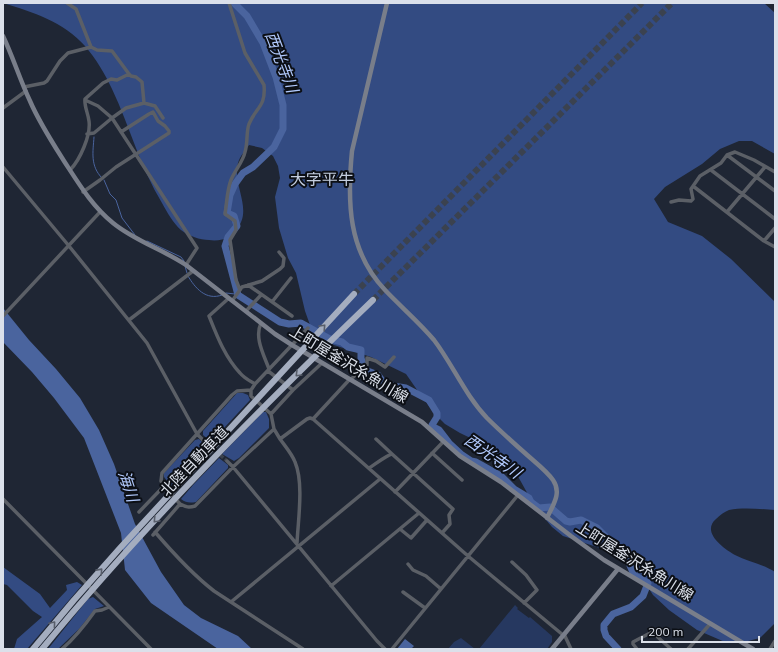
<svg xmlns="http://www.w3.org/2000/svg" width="778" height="652" font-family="Mulish,'Noto Sans JP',sans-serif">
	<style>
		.green { fill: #263860 }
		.forest { fill: #334b82 }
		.water { fill: #4a649e }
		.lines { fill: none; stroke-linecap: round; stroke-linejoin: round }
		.stream { stroke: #4a649e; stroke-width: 1 }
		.river { stroke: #4a649e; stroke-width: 7 }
		.street-tunnel { stroke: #3b424f; stroke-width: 3.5; stroke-dasharray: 3.5 2; stroke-linecap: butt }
		.highway-tunnel { stroke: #3b424f; stroke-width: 6; stroke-dasharray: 6 3; stroke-linecap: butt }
		.street { stroke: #5b5f66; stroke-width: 3.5 }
		.secondary { stroke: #797e8a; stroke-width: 4.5 }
		.highway { stroke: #a4adbf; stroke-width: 6 }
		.oneway { stroke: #585e6a }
		.labels { text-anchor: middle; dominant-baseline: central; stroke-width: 4; stroke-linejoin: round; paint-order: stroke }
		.street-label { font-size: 15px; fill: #dbe0ea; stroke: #0c0f15 }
		.water-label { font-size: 16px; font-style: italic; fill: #b1c9fc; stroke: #0c0f15 }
		.neighbourhood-label { font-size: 16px; fill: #c3cddf; stroke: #0c0f15 }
	</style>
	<rect width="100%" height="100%" fill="#1f2634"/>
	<path class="green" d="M515,605L518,608L517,609L529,618L530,617L552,636V642L547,649H479Z
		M461,638L475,649H448L454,642Z"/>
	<path class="forest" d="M3,3H764L775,13V154L752,141H739L720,149L702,164L665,187L654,199L668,222L702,236L731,259L775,302V510C760,509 743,507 729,510C724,512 720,515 716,519C701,532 723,548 735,555C748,562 763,564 775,572V623L760,638L740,643L725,642L697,630L669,610L653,595L642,578L629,563L606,550L563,536L552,527L535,507L515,471L503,458L483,444L460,433L445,424L436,415L422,397L406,374L371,357L334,345L320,336L310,325L305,311L296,273L288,258L279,228L275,197L280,178L278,166L273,156L262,148L249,145C245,151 240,156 238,163C232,186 254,210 236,230C234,232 232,235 230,237C223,240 216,241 209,240C200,240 189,236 181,230C173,223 167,212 162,203C140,167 130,127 112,89C105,74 96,59 85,46C64,22 33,12 3,3Z
		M237,393H243L248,395L250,400L211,442L203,435V431Z
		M263,412H266L269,419V428L239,458L234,461L222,454Z
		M199,439L207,447L172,487L164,477V473L195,440Z
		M219,458L228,465V468L196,502C190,503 186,503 181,499L193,485Z
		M3,567L40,594L50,608L67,590L66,585L77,582L82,585L27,649H14L17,639L42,617L33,611L7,585L3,584Z
		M93,597L104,606L95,609L79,629L58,649H48L88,599Z"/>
	<path class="water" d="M3,308L29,340L56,369L80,398L99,430L114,464L135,524L161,572L184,605L201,618L238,636L252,649H218L151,603L125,570L121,533L84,438L54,398L32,372L3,342Z
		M405,639L414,646L411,649H397Z"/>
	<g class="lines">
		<path class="stream" d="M94,137C93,152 90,166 102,178
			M104,180L110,194L116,200L122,218L135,235
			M147,241L181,257L184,261
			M185,266L187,273
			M188,276C195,288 206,301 222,295
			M226,293L235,294"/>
		<path class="river" d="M234,3L247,16L263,43L276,77L283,105V129L274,147L253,167L243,173L235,184L230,195L227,213L234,216L237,226L228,237L225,246L238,295L280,322L289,324L301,323L330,339L342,342L348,347L361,350V358L365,370L378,375L384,383L393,386L406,388L429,400L437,413V417L432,425L433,427L439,430L449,443L462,455L471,461L476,462L501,476L514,489L529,498L531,502L539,508L550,507L566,521L570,522L581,520L597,528L609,540L614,543V547L626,556L634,575L648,583L643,596L631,607L613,614L604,625V630L606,636L618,649"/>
		<path class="street-tunnel" d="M204,441L227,461"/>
		<path class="highway-tunnel" d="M354,294L642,3
			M373,300L672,3"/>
		<path class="street" d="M67,3L76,9L91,47L97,50L112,51L129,74L131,76L136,77L142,82L144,103
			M229,3L245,53L264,85C266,107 256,107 249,124C246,132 248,143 245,152C243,162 235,170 231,180C227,190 227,202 225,214L235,221L236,230L230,240L236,280L240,290
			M24,87L44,83L47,81L60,61L68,53L91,47
			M85,100L98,106L112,118L126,108L144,103L155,106L163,118
			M3,108L26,91
			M87,134L94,133L112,118L197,248L186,265
			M727,155L775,191
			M3,167L69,246L147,343L197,434L204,441
			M70,170C80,160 91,135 89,121C88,113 84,106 85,99L103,83L111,79L117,80L129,74
			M711,170L775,219
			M693,186L764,241L775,247
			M83,192L100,180L116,167L169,133V131L165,126L158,121L153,112L149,114L121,132
			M671,202L679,200L691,201L693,199L691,189L700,176L721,163L727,155L735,152L754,160L775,172
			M727,212L765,167
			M764,241L775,228
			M248,285L292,316
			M229,298L209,316C217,336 225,357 240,373C244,378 250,381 255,384L308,328
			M232,301L242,287L262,281L280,269L283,266L284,258L279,252
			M272,302L291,278
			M246,311L261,295
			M3,316L100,212
			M129,320L193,271
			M261,323C254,338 264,355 269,369
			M268,371L293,390L271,414L274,429L280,439L307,419L310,418L313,419L468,556L563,635
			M350,380L367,365V358L376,361L385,367L394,357
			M255,384L251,390V396L271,414
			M293,390L322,363
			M313,419L350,379
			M280,439C285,446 292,454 295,462C304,483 298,521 297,543
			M376,439L392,454
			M432,453L462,480
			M227,461L233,467L377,641L385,649
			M369,468C374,465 387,455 392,454L453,509L449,515L450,524L442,533
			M164,486L180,504
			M395,492L443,442
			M3,499L151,649
			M139,512L164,486L161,481L162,473L232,395L237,391L251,390
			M400,529L411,538L427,520
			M155,532C173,553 192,574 214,591L303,649
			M153,535L180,504C186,507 189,508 195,506L233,467L274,429
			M512,562L526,575L537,590L524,603
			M408,564L413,570L426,576L441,589
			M331,586L419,513
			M403,592L425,608
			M231,602L380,479
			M564,634L571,649
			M62,649C75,638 85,625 95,611L102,610L109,607
			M392,649L518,495
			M637,649L633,644V642L652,632L671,649
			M688,649L710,624
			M770,649L775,641"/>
		<path class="secondary" d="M387,3L352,151C347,202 348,251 385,290C401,307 419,322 434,340C453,365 465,395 487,418C502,433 518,447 534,461C541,467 548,473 553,480C562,493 553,505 547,518
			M3,36C13,57 20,80 30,101C39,122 52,142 64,161C79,184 92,206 113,223C135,241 162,249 186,265L275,334L292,345L422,422L460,456L501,482L571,536L604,560L753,649
			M552,649L618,569"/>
		<path class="highway" d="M33,649L74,600L120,548L354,294
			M42,649C144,525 258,411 373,300"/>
	</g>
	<defs><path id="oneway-chevron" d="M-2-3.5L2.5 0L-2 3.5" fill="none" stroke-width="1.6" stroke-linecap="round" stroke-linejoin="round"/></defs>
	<g class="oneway">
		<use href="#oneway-chevron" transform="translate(323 327) rotate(-47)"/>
		<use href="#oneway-chevron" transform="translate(298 374) rotate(135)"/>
		<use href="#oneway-chevron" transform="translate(156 520) rotate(133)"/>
		<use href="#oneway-chevron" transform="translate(100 571) rotate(-48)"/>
		<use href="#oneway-chevron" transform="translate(53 624) rotate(-50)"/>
	</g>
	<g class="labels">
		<g class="street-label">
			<text transform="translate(349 364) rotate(31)">上町屋釜沢糸魚川線</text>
			<text transform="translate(194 461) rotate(-46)">北陸自動車道</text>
			<text transform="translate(635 561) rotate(32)">上町屋釜沢糸魚川線</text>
		</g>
		<g class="water-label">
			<text transform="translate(282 62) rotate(69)">西光寺川</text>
			<text transform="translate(493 456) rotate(35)">西光寺川</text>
			<text transform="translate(129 486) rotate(72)">海川</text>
		</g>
		<g class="neighbourhood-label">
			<text x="322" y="179">大字平牛</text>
		</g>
	</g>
	<rect width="778" height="652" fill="none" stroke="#dbe0ea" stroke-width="8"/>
	<path d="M642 636v6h117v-6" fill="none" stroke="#dbe0ea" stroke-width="2"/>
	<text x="648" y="636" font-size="12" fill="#dbe0ea" stroke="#0c0f15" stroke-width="3" paint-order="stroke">200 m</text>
</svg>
